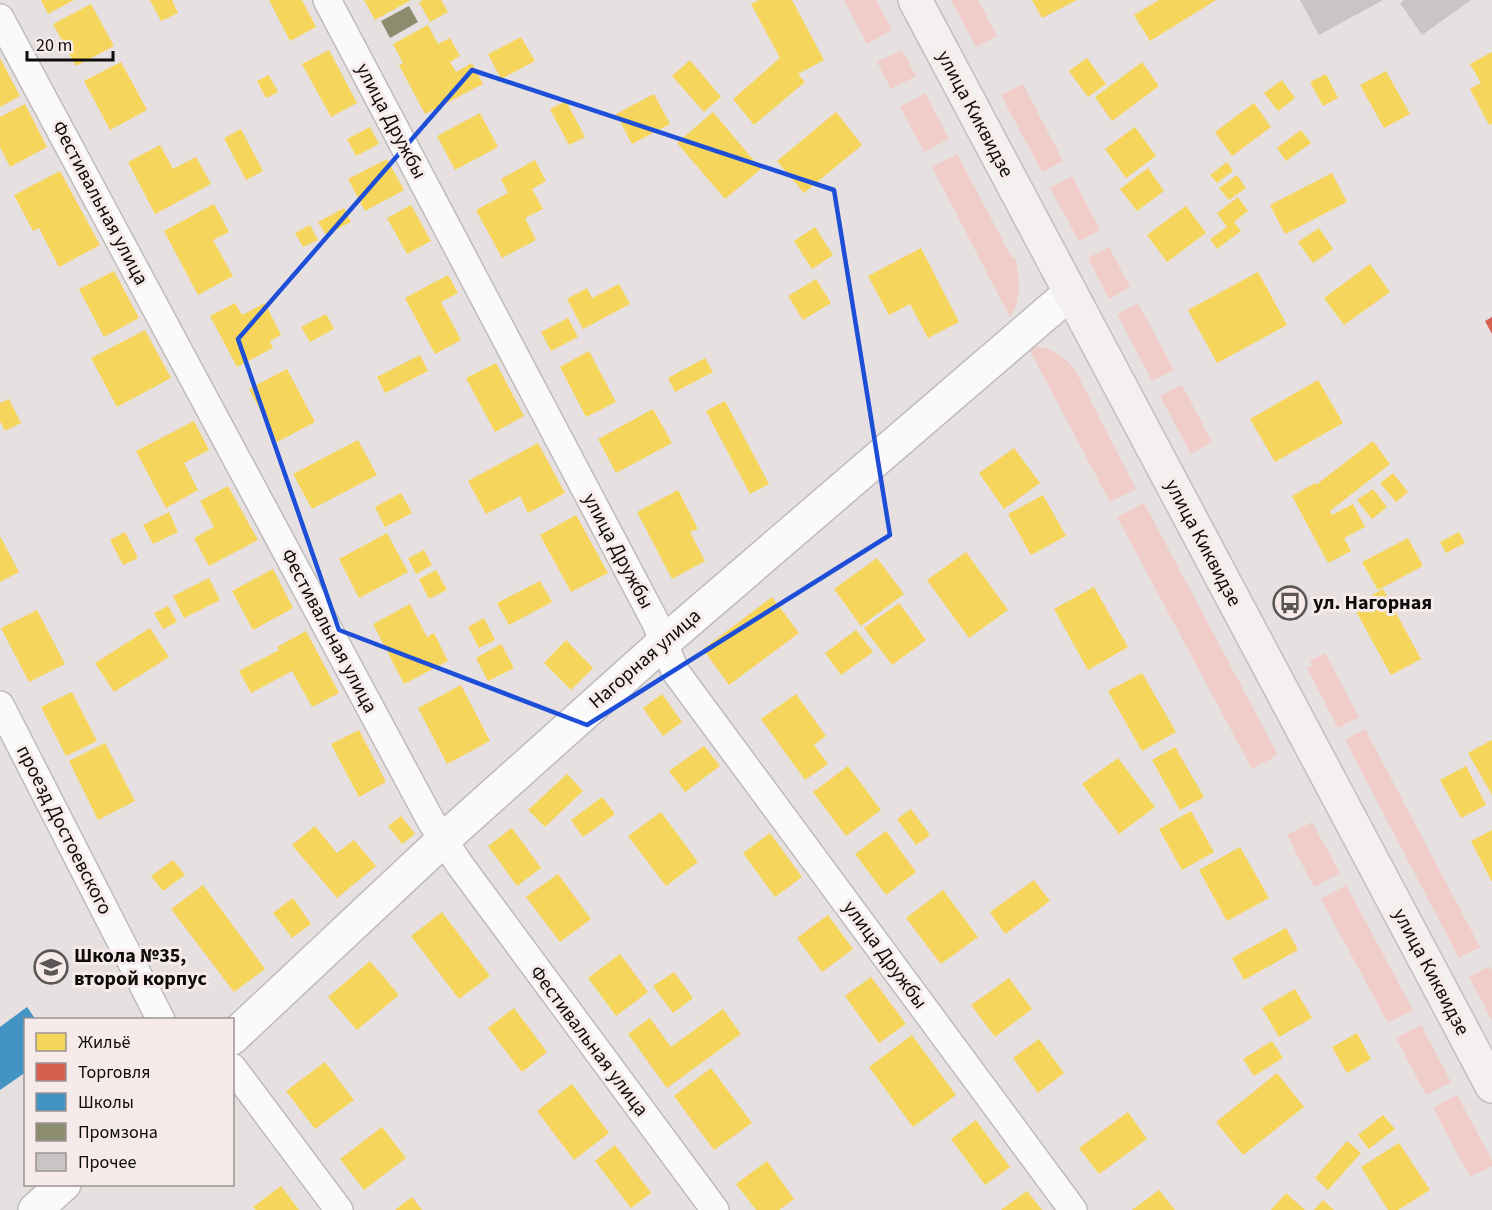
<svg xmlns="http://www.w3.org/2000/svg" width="1492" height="1210" font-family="'Source Sans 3',sans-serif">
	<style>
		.green { fill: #f0cdc9 }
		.homes { fill: #f6d55c }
		.shops { fill: #d6604d }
		.schools { fill: #4393c3 }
		.industry { fill: #8c8c6e }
		.building { fill: #c9c5c5 }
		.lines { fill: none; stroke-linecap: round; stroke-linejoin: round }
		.minor-casing { stroke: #c0bbbb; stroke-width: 30 }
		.tertiary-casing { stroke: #c0bbbb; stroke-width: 36 }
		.primary-casing { stroke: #c2bfbf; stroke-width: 36 }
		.minor { stroke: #fbfafa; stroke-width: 27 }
		.tertiary { stroke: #fbfafa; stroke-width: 33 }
		.primary { stroke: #f4f0ef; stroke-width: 33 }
		.marked { fill: none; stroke: #1d4ed8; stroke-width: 4.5; stroke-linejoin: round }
		.labels { text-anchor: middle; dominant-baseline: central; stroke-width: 6; stroke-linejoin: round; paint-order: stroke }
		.street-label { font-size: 20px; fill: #0f0c0c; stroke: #f6ebea }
		.poi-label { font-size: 20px; font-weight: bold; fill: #0f0c0c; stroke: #f6ebea; text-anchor: start }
	</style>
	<rect width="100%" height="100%" fill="#e6e0e0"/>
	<path class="green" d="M844,0H876L892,30L867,44Z
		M951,0H978L997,36L976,47Z
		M902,50L916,76L891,89L877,62Z
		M1023,84L1063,161L1042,172L1001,95Z
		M925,93L949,139L924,152L900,107Z
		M957,154L1012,258L1015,257C1020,278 1022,299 1010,317L932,167Z
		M1072,176L1100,230L1079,241L1050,188Z
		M1109,247L1130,287L1109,299L1088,258Z
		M1138,303L1174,370L1152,381L1117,314Z
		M1032,346C1054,349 1063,354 1076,372L1136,489L1110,502L1028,347Z
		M1182,385L1212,442L1191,454L1160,396Z
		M1144,503L1278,755L1252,769L1117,517Z
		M1325,653L1359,717L1338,728L1307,668L1312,665L1310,661Z
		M1365,729L1480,947L1459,958L1345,740Z
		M1312,822L1340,873L1314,887L1287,835Z
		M1346,885L1413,1010L1388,1023L1321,899Z
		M1490,966L1492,970V1020L1469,977Z
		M1421,1025L1451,1082L1426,1095L1396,1038Z
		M1457,1095L1492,1160V1166L1470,1177L1433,1108Z"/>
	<path class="homes" d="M41,0H74L48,14Z
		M150,0H172L178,13L161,21Z
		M269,0H302L316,27L290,41Z
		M364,0H411L375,20Z
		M423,0H441L448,12L430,22L419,2Z
		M759,0H792L824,60L798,74L805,82L754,125L733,99L780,58L751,4Z
		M1032,0H1077L1042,18Z
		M1159,0H1216L1150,41L1134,15Z
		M91,4L114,46L76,66L53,24Z
		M428,25L438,44L450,38L460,56L450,62L456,72L472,63L483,84L425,114L399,65L403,63L393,44Z
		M521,37L535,61L501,79L488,54Z
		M329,50L357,103L331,117L302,64Z
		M1492,52V124L1489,125L1470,89L1481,83L1470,64Z
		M0,58L20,96L0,107Z
		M1087,58L1106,84L1088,97L1069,71Z
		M690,60L721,97L704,112L672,76Z
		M121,62L147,110L110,130L84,81Z
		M1142,62L1159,86L1112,121L1095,97Z
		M1386,71L1410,114L1384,128L1360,85Z
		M1326,74L1338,98L1323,106L1310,82Z
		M269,75L278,92L266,98L257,81Z
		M1282,80L1295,98L1278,111L1264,93Z
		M654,94L670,124L632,144L616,114Z
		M566,101L585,137L569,145L550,109Z
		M1254,103L1271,127L1232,156L1215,132Z
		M25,104L47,147L10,167L0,147V117Z
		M713,112L761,169L725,199L677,143Z
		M836,112L862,145L804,193L777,161Z
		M480,113L498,147L455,170L437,136Z
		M370,127L379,144L356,156L347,139Z
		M1135,127L1156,156L1126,178L1105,149Z
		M241,129L263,171L246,180L224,138Z
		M1301,130L1311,143L1286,161L1277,148Z
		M160,145L173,169L196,157L211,184L155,214L128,162Z
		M387,159L404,190L365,211L348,179Z
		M535,160L546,181L532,189L543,209L525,218L536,240L502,258L476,210L508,193L501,179Z
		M1227,162L1233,171L1217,183L1210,175Z
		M1148,168L1164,191L1137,211L1120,189Z
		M60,171L100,245L59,267L39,228L33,231L14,195Z
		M1332,173L1347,202L1285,234L1270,205Z
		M1237,175L1246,188L1229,200L1219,188Z
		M1238,197L1248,211L1234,222L1241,231L1217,249L1210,239L1227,227L1217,213Z
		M214,204L229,232L213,240L233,276L198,295L164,231Z
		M411,205L431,241L407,254L387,218Z
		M1186,206L1206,233L1167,262L1147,235Z
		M344,208L351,222L326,235L318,222Z
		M310,225L318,240L303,247L295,233Z
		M815,227L833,255L812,269L794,241Z
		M1319,228L1333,249L1313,263L1298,242Z
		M921,248L959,322L928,338L910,304L889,315L868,276Z
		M1370,264L1390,292L1344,325L1324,298Z
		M114,271L139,318L104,337L79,289Z
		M1258,272L1287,325L1217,363L1188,310Z
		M448,275L458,293L441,302L461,340L435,354L405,298Z
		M816,279L831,303L803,320L788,296Z
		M619,284L630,304L583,329L567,299L587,288L592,298Z
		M235,303L242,315L265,303L281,335L270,341L273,348L237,367L210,316Z
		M326,314L334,329L310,342L301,327Z
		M568,318L578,337L551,351L541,332Z
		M145,330L171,378L117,407L91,358Z
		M589,351L616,402L586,417L560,367Z
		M420,355L428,371L385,393L377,377Z
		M705,358L713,372L675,392L668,378Z
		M496,363L524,416L495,432L466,378Z
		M287,369L315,422L277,442L249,389Z
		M1318,380L1343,423L1275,462L1250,419Z
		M9,399L21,423L5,431L0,421V403Z
		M725,401L769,484L750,494L706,411Z
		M653,409L672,443L616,473L598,439Z
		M194,421L209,450L184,463L198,490L166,508L136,451Z
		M358,440L377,475L312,509L293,474Z
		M1373,441L1390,464L1330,511L1332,515L1353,504L1365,527L1344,538L1351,551L1328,563L1292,496L1315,483L1316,485Z
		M538,443L565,493L528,513L520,496L486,514L468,481Z
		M1014,448L1040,483L1004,509L979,473Z
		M1393,473L1408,492L1396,502L1380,483Z
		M228,486L258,540L209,566L194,538L214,527L200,501Z
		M1373,489L1387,507L1372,519L1357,500Z
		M678,490L698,529L690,532L705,561L672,579L637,512Z
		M401,493L412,513L385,527L375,507Z
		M1043,495L1066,536L1031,555L1008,514Z
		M169,512L178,532L153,544L143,525Z
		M576,515L608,573L571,592L540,535Z
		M125,532L138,558L123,565L110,540Z
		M1459,532L1465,543L1446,553L1440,542Z
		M387,533L408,572L359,598L339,559Z
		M0,536L19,572L0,582Z
		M1408,538L1423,566L1378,590L1362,562Z
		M424,550L432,565L416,574L408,558Z
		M966,552L1008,610L969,638L927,580Z
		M877,558L904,594L861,626L834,589Z
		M273,569L293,608L253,630L232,591Z
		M436,570L447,590L429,599L419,579Z
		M209,578L220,600L184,618L173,596Z
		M540,581L552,602L509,625L497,603Z
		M1094,587L1128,647L1088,670L1054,609Z
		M1383,589L1421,659L1391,675L1353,606Z
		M772,597L799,633L729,685L703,649Z
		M899,603L926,640L892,665L864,628Z
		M410,604L427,637L434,633L448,661L404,684L373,624Z
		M168,606L177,622L163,629L154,613Z
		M37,610L65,664L29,682L1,628Z
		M484,618L495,640L479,648L468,627Z
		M150,628L169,657L114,692L95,663Z
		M856,630L873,652L841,675L825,653Z
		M306,631L339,693L312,707L292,671L251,693L239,671L279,650L277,647Z
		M566,640L593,668L571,690L544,663Z
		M501,644L514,668L488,681L476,658Z
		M1142,673L1176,732L1142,751L1108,691Z
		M461,685L490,741L447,764L418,708Z
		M72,692L97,741L66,756L41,707Z
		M662,694L682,722L663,736L643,708Z
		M796,694L826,736L814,745L828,764L805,780L761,719Z
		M359,730L386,782L359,797L331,744Z
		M1492,740V795L1468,753Z
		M105,743L135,801L98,820L69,761Z
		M704,746L720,766L685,792L669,771Z
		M1175,747L1204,797L1180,810L1152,760Z
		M1118,758L1155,807L1119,834L1082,784Z
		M848,766L881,810L846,836L813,792Z
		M1466,766L1486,805L1461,818L1440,780Z
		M567,774L583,791L545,827L528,810Z
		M602,797L615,814L583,837L571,820Z
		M911,809L930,835L916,845L897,819Z
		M1191,811L1214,852L1182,870L1159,829Z
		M661,812L698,862L666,886L628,836Z
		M401,816L415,834L402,844L388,826Z
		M315,826L337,853L354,840L376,866L337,898L292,845Z
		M512,828L541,868L517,886L488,846Z
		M1492,830V882L1471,841Z
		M886,831L916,872L886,895L855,854Z
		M770,833L802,877L775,897L743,853Z
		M1240,847L1269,898L1227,921L1199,870Z
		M173,860L185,875L163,891L151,876Z
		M558,874L591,919L560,942L526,897Z
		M1034,880L1050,901L1005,934L990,912Z
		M203,885L265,969L234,992L171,909Z
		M943,890L978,937L941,964L906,918Z
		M293,898L311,924L292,938L273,913Z
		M442,912L490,976L459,999L411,936Z
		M828,915L853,949L822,972L797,938Z
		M1286,928L1298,950L1244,980L1232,958Z
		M620,954L648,992L616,1016L588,978Z
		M370,961L399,995L357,1030L328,997Z
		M674,972L693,998L673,1013L653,986Z
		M871,977L906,1024L879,1043L845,996Z
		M1009,978L1032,1009L995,1037L971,1005Z
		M1295,989L1312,1018L1279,1037L1262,1008Z
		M514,1008L547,1052L522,1072L488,1028Z
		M723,1009L741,1034L667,1088L628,1034L650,1018L671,1047Z
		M1357,1033L1371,1059L1347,1073L1332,1047Z
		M912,1035L956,1095L913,1127L869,1067Z
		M1039,1039L1064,1073L1038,1093L1013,1058Z
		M1272,1041L1283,1058L1254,1076L1243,1059Z
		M325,1062L354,1100L315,1129L286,1091Z
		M711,1068L752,1123L714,1150L674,1096Z
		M1277,1073L1304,1107L1243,1155L1216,1122Z
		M572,1084L609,1133L574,1160L537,1111Z
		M1128,1112L1147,1139L1099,1174L1079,1148Z
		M1383,1115L1395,1129L1369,1149L1358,1135Z
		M976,1120L1010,1167L985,1185L951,1139Z
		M382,1127L406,1158L364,1190L340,1159Z
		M1347,1141L1361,1153L1328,1190L1315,1178Z
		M1399,1143L1430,1190L1398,1210H1388L1361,1167Z
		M615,1145L651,1193L631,1208L595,1161Z
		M767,1161L794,1199L779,1210H756L736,1184Z
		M281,1186L299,1210H256L253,1207Z
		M1159,1190L1175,1210H1132Z
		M1027,1191L1042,1210H1001Z
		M1286,1193L1305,1210H1271Z
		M412,1197L422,1210H395Z
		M1323,1200L1334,1210H1314Z"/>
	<path class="shops" d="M1492,317V334L1485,321Z"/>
	<path class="schools" d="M27,1007L36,1020H26V1072L0,1090V1027Z"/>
	<path class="industry" d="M409,6L418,22L390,38L381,21Z"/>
	<path class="building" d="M1300,0H1383L1319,35Z
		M1404,0H1471L1422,35L1400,3Z"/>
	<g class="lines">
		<g class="minor-casing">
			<path id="minor" d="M327,0L656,623L675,671L1073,1210
				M0,18L431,821L460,865L715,1210
				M0,705L161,1020
				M232,1067L339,1210"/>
		</g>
		<g class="tertiary-casing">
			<path id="tertiary" d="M232,1038L443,840L663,643L1070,293
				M35,1210L64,1184"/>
		</g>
		<g class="primary-casing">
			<path id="primary" d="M915,0L1492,1086"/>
		</g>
		<use href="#minor" class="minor"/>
		<use href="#tertiary" class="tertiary"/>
		<use href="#primary" class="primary"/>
	</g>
	<path class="marked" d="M472,70L834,190L890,535L587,725L339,630L238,339Z"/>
	<defs>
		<g id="bus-ring" transform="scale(1.725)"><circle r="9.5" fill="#f6ebea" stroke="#5a5656" stroke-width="1.5"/><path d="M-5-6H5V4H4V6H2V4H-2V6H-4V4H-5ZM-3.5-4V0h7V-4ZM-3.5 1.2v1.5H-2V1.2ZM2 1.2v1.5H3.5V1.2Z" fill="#5a5656"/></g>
		<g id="school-ring" transform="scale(1.725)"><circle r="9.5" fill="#f6ebea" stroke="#5a5656" stroke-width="1.5"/><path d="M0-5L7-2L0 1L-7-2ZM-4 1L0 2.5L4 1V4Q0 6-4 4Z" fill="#5a5656"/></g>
	</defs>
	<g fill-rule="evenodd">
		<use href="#bus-ring" x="1290" y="603"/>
		<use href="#school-ring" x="51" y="967"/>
	</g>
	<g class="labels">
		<g class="street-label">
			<text transform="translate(975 114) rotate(62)">улица Киквидзе</text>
			<text transform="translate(391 121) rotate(62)">улица Дружбы</text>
			<text transform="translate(100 203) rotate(62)">Фестивальная улица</text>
			<text transform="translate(1203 543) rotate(62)">улица Киквидзе</text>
			<text transform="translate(618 551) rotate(62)">улица Дружбы</text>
			<text transform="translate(329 631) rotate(62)">Фестивальная улица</text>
			<text transform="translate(645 659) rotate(-41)">Нагорная улица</text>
			<text transform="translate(64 830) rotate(63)">проезд Достоевского</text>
			<text transform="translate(885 955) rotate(54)">улица Дружбы</text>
			<text transform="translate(1431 972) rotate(62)">улица Киквидзе</text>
			<text transform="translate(589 1041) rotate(53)">Фестивальная улица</text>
		</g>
		<g class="poi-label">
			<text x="1313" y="603">ул. Нагорная</text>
			<text x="74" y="956">Школа №35,<tspan x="74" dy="23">второй корпус</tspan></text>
		</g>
	</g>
	<rect x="24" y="1018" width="210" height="168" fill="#f6ebea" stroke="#9a9291" stroke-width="1.5"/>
	<rect x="36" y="1033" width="30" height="18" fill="#f6d55c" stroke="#9a9291" stroke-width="1.5"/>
	<text x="78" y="1048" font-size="18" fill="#0f0c0c">Жильё</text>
	<rect x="36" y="1063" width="30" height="18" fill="#d6604d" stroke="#9a9291" stroke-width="1.5"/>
	<text x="78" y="1078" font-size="18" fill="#0f0c0c">Торговля</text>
	<rect x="36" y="1093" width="30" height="18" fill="#4393c3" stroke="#9a9291" stroke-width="1.5"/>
	<text x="78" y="1108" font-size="18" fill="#0f0c0c">Школы</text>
	<rect x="36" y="1123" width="30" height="18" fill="#8c8c6e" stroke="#9a9291" stroke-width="1.5"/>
	<text x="78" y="1138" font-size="18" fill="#0f0c0c">Промзона</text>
	<rect x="36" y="1153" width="30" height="18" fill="#c9c5c5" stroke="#9a9291" stroke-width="1.5"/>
	<text x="78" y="1168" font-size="18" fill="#0f0c0c">Прочее</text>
	<path d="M27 51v9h86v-9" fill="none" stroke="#0f0c0c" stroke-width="3"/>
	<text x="36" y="51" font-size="18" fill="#0f0c0c" stroke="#f6ebea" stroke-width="4.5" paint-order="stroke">20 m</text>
</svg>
